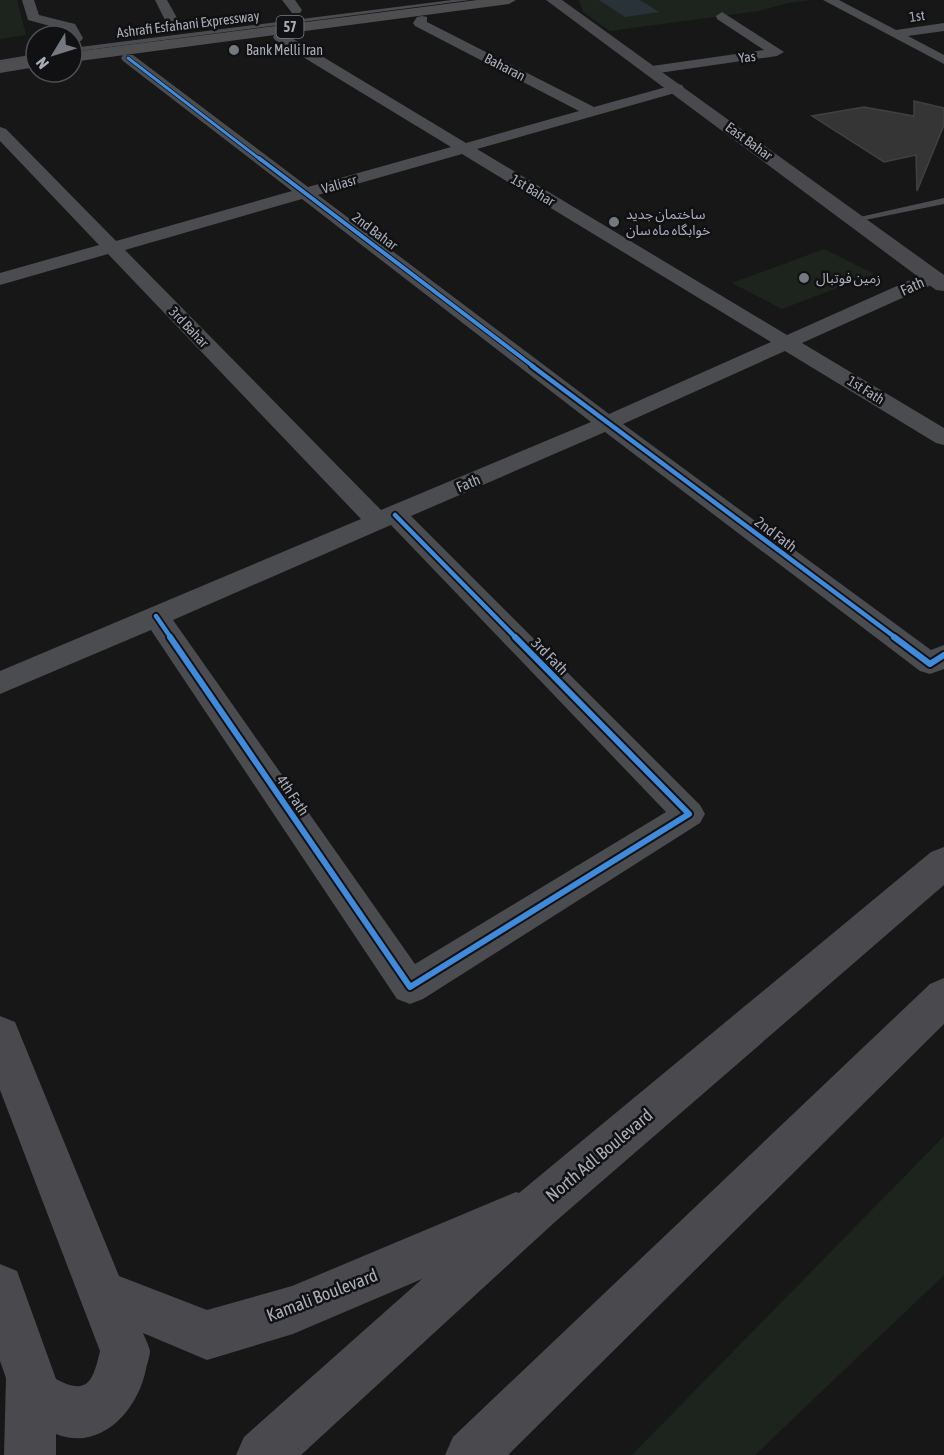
<svg xmlns="http://www.w3.org/2000/svg" width="944" height="1455" font-family="'Asap Condensed','Noto Sans Arabic',sans-serif">
	<style>
		.green { fill: #1d241e }
		.water { fill: #2a3239 }
		.building { fill: #353536; stroke: #3f4043; stroke-width: 1.5 }
		.lines { fill: none; stroke-linecap: round; stroke-linejoin: round }
		.lane { fill: #4b4c50; fill-rule: evenodd }
		.street { fill: #4b4c50; fill-rule: evenodd }
		.secondary { fill: #4a4a4e; fill-rule: evenodd }
		.highway { fill: #4e4e51; fill-rule: evenodd }
		.cycleway-far3-casing { stroke: #111113; stroke-width: 4.5 }
		.cycleway-far2-casing { stroke: #111113; stroke-width: 6 }
		.cycleway-far1-casing { stroke: #111113; stroke-width: 8 }
		.cycleway-casing { stroke: #111113; stroke-width: 10 }
		.cycleway-far3 { stroke: #408adc; stroke-width: 3 }
		.cycleway-far2 { stroke: #408adc; stroke-width: 4 }
		.cycleway-far1 { stroke: #408adc; stroke-width: 4.5 }
		.cycleway { stroke: #408adc; stroke-width: 6 }
		.poi-dot { fill: #757880; stroke: #111113; stroke-width: 2 }
		.labels { text-anchor: middle; dominant-baseline: central; stroke-width: 5; stroke-linejoin: round; paint-order: stroke }
		.far-street-label { font-size: 14px; fill: #a8adb8; stroke: #111113 }
		.shield { fill: #111113; stroke: #7b7e86; stroke-width: 1.5 }
		.shield-label { font-size: 14px; font-weight: bold; fill: #a8adb8 }
		.far-poi-label { font-size: 14px; fill: #a8adb8; stroke: #111113; text-anchor: start }
		.street-label { font-size: 15px; fill: #a8adb8; stroke: #111113 }
		.near-street-label { font-size: 18px; fill: #a8adb8; stroke: #111113 }
	</style>
	<rect width="100%" height="100%" fill="#171717"/>
	<path class="green" d="M0,0H17L26,35L0,39Z
		M579,0H813L788,3L759,11L610,31L583,12Z
		M824,249L874,274L782,309L732,283Z
		M944,1136V1275L755,1455H632Z"/>
	<path class="water" d="M599,0H640L659,12L625,17Z"/>
	<path class="building" d="M914,101L944,108V125L917,191L916,155L884,162L812,116L864,107L914,116Z"/>
	<g class="lines">
		<path class="lane" d="M452,0H470L72,52V48Z
			M36,54V58L0,64V60Z
			M944,198V204L855,222L851,219Z"/>
		<path class="street" d="M22,0H34L39,15L75,24L83,38L81,41H72V36H68L65,30L28,20Z
			M155,0H167L181,25L179,28H169Z
			M282,0H295L302,10L300,13H292Z
			M823,0H839L896,30L944,23V31L908,36L944,55V64Z
			M722,12L784,52L777,56L652,74L647,73L645,70L652,66L764,50L717,19L716,16Z
			M422,16L427,17V22L594,107L677,84L682,85L684,88L682,91L477,149L787,335L926,273H940L943,277L940,281L802,343L944,428V445L936,443L785,351L623,424L931,650L944,645V669L930,674L920,671L605,432L411,516L700,805L705,814L700,823L423,999L410,1004L397,999L151,630L0,694V671L361,519L108,254L0,285V273L99,245L0,141V127L6,129L116,241L292,191L123,61L121,58L123,55H133L308,187L451,147L275,40L273,37L275,34H285L466,143L579,111L415,26L413,23L417,17ZM462,154L771,342L609,414L318,195ZM302,199L591,422L381,510L125,250ZM391,525L666,812L415,964L173,620Z"/>
		<path class="secondary" d="M546,0H562L944,275V291L936,290Z
			M944,847V885L556,1221L301,1455H236L244,1437L422,1279L293,1334L207,1360L143,1333C145,1338 149,1346 150,1351C150,1356 147,1364 146,1369C138,1410 101,1452 56,1434V1455H4L6,1378L0,1361V1264L17,1271L56,1379C88,1396 93,1381 100,1351L0,1090V1016L15,1022L119,1276L207,1310L292,1286L516,1192L519,1193L931,852Z
			M944,978V1024L508,1455H445L453,1437L930,984Z"/>
		<path class="highway" d="M477,0H516L509,4L72,62V52Z
			M36,57V67L0,73V63Z"/>
		<g class="cycleway-far3-casing">
			<path id="cycleway-far3" d="M128,58L261,160"/>
		</g>
		<g class="cycleway-far2-casing">
			<path id="cycleway-far2" d="M259,158L534,367"/>
		</g>
		<g class="cycleway-far1-casing">
			<path id="cycleway-far1" d="M532,366L896,638
				M395,515L516,638
				M156,616L171,638"/>
		</g>
		<g class="cycleway-casing">
			<path id="cycleway" d="M170,637L410,987L689,814L515,637
				M894,637L930,664L944,655"/>
		</g>
		<use href="#cycleway-far3" class="cycleway-far3"/>
		<use href="#cycleway-far2" class="cycleway-far2"/>
		<use href="#cycleway-far1" class="cycleway-far1"/>
		<use href="#cycleway" class="cycleway"/>
	</g>
	<g class="poi-dot">
		<circle cx="234" cy="50" r="6"/>
		<circle cx="614" cy="222" r="6"/>
		<circle cx="804" cy="278" r="6"/>
	</g>
	<g class="labels">
		<g class="far-street-label">
			<text transform="translate(917 16) rotate(-8)">1st</text>
			<text transform="translate(188 24) rotate(-7)">Ashrafi Esfahani Expressway</text>
			<text transform="translate(747 57) rotate(-8)">Yas</text>
			<text transform="translate(505 67) rotate(27)">Baharan</text>
			<text transform="translate(749 141) rotate(36)">East Bahar</text>
			<text transform="translate(339 184) rotate(-16)">Valiasr</text>
			<text transform="translate(533 190) rotate(31)">1st Bahar</text>
			<text transform="translate(375 231) rotate(37)">2nd Bahar</text>
			<text transform="translate(189 327) rotate(46)">3rd Bahar</text>
			<text transform="translate(866 390) rotate(32)">1st Fath</text>
		</g>
		<rect class="shield" x="276.5" y="16" width="27" height="22" rx="4.5"/>
		<g class="shield-label">
			<text x="290" y="27">57</text>
		</g>
		<g class="far-poi-label">
			<text x="246" y="50">Bank Melli Iran</text>
			<text x="626" y="214">ساختمان جدید<tspan x="626" dy="16">خوابگاه ماه سان</tspan></text>
			<text x="816" y="278">زمین فوتبال</text>
		</g>
		<g class="street-label">
			<text transform="translate(912 286) rotate(-24)">Fath</text>
			<text transform="translate(468 483) rotate(-23)">Fath</text>
			<text transform="translate(776 534) rotate(37)">2nd Fath</text>
			<text transform="translate(550 656) rotate(45)">3rd Fath</text>
			<text transform="translate(293 795) rotate(56)">4th Fath</text>
		</g>
		<g class="near-street-label">
			<text transform="translate(599 1155) rotate(-40)">North Adl Boulevard</text>
			<text transform="translate(322 1295) rotate(-21)">Kamali Boulevard</text>
		</g>
	</g>
	<g transform="translate(54 54) rotate(232)"><circle r="28" fill="#111113" stroke="#4d4f55" stroke-width="1.5"/>
	<path d="M0-4.5L10 22L0 15L-10 22Z" fill="#757880"/>
	<text y="-9" font-size="16" font-weight="bold" text-anchor="middle" fill="#a8adb8">N</text>
	</g>
</svg>
